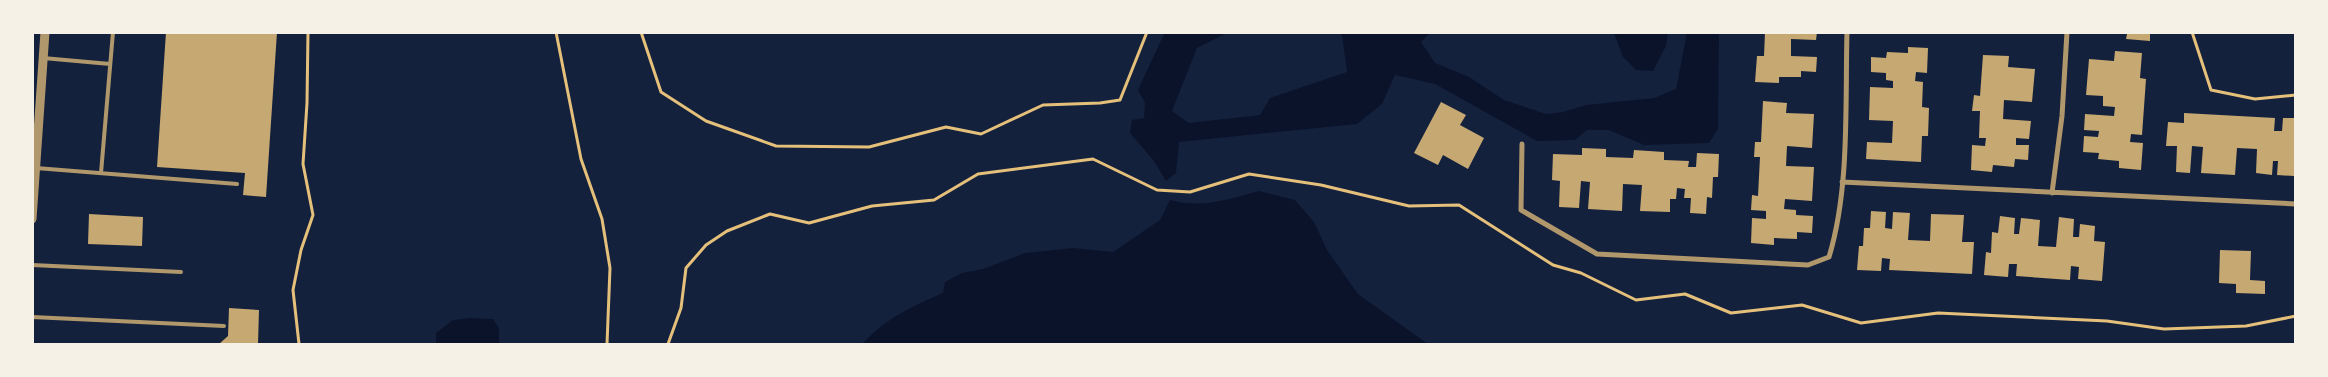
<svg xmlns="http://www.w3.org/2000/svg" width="2328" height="377" font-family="'Work Sans',sans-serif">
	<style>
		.water { fill: #0b132b }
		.building { fill: #c6a872 }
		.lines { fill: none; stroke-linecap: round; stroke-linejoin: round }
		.path { stroke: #e5c07b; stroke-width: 3 }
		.service { stroke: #b1986c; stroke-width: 4 }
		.minor { stroke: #b1986c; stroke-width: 5 }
		.tertiary { stroke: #b1986c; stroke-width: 9 }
	</style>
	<rect width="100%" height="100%" fill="#14213d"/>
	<path class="water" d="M1227,33L1197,48L1172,111L1189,123L1260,115L1270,98L1347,72L1342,35L1339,33H1430L1421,42L1435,63L1469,77L1504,100L1546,114L1563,112L1586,105L1654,98L1676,89L1687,33L1719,32L1718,129L1709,143L1644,145L1609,130H1587L1575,140L1537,141L1435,84L1395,75L1382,104L1357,124L1179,142L1176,173L1166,181L1154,161L1130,133L1132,120L1144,118L1145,103L1138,90L1164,34Z
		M1614,33H1668L1666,46L1653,71L1636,70L1623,57Z
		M1259,191L1295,200L1314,222L1327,250L1358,294L1428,344H862C885,319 912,306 943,293L945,282L962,273L983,269L1025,253L1073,248L1113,252L1160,220L1170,200C1202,209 1228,199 1259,191Z
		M470,318L493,319L499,328V344H436V333L453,320Z"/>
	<path class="building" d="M166,32H277L266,197L243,195L245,173L157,167Z
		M1765,32H1817L1816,40L1791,39V56L1817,57L1816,72L1801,71V77H1779V83L1755,82L1757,56H1764Z
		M2120,32H2150V41L2126,39L2127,34Z
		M1908,47L1928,48L1927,73L1916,72L1915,81L1923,82L1922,107L1929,108L1928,136H1922L1921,162L1866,159L1867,142L1892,143L1893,121L1869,120L1870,87L1893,88V81L1886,80V73L1871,72V57L1886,58L1887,52L1908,53Z
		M2115,51L2142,53L2140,78L2146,79L2142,135L2131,134L2130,142L2143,143L2141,170L2119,168V161L2098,159L2099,153L2083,152L2084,136L2098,137L2099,131L2084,130L2085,114L2114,116L2115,107L2103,106V96L2086,95L2089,59L2114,61Z
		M1983,55L2009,56L2008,67L2035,69L2032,102L2004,100L2003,119L2031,121L2029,139L2016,138V145H2029L2028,160L2015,159L2014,167L1993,165L1992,172L1971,170L1972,145L1985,146L1986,138H1979L1980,111H1972L1974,95L1980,96Z
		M1763,101L1787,103L1786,113L1814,114L1812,148L1787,146L1786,166L1814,167L1812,201L1785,199L1784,209L1796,210V215L1813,216L1812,233L1797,232V239L1774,238V245L1751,243L1752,218L1766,219V211L1751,210L1752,195L1758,196L1760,157H1754L1755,142H1761Z
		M1441,102L1466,115L1460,125L1484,138L1468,169L1443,155L1438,165L1414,153Z
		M2184,113L2275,118L2274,131H2282L2283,118H2296L2294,176L2277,175L2278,161H2273L2272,175L2256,173L2257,149L2237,148L2235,175L2201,173L2203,147L2192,146L2190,173L2176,172L2177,146H2166L2168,122L2184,123Z
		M1582,148L1606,149V157L1633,158L1634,150L1664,152V160L1689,161L1688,167H1696L1697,153L1719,154L1718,177H1713L1712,198L1707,197L1706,214L1690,213L1691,198H1684L1685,189L1677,188L1676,199H1670V212L1640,211L1642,185L1623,184L1622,211L1588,209L1590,182L1581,181L1579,208L1559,207L1560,181L1552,180L1553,154L1582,155Z
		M1871,211L1886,212L1885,228L1892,229L1893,212L1910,213L1908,240L1930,241L1931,214L1964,215L1962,242H1974L1972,274L1889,270L1890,259L1882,258L1881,271L1857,270L1859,246H1863L1864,228H1870Z
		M89,214L143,217L142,246L88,244Z
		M2000,216L2015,218L2014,234H2019L2021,218L2040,220L2038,246L2056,247L2059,217L2074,219L2073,237H2079L2080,224L2095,226L2094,241L2105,242L2102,281L2078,279L2079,267L2071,266L2070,280L2016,276L2017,264H2009L2008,277L1984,275L1986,252L1991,253L1992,232L1998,233Z
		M2220,250L2251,251L2250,280L2265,281V294L2236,293V284L2219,283Z
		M229,308L259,310L258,344H219L228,336Z"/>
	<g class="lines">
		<path class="path" d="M556,32L581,159L602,219L610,268L607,344
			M641,32L661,92L706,121L776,146L869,147L946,127L981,134L1043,105L1100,103L1120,100L1147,32
			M2192,32L2211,90L2255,99L2296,95
			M299,344L293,290L301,250L313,215L303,164L307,103L308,32
			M668,344L681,308L686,268L706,245L727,231L770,214L809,223L872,206L934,200L978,174L1093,159L1157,190L1190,192L1249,174L1321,185L1409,206L1459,205L1553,265L1581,273L1636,300L1685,294L1731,313L1802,305L1861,323L1938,313L2107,321L2164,329L2246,326L2296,316"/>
		<path class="service" d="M43,58L110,64
			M36,168L237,184
			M101,173L113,32
			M32,265L181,272
			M32,317L224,326"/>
		<path class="minor" d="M1522,144L1521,210L1597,254L1808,265L1829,257C1850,188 1845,105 1847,32
			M1842,182L2296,204
			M2052,193L2062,116L2067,32"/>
		<path class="tertiary" d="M32,219L45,32"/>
	</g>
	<rect width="2328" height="377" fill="none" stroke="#f6f1e7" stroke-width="68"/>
</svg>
